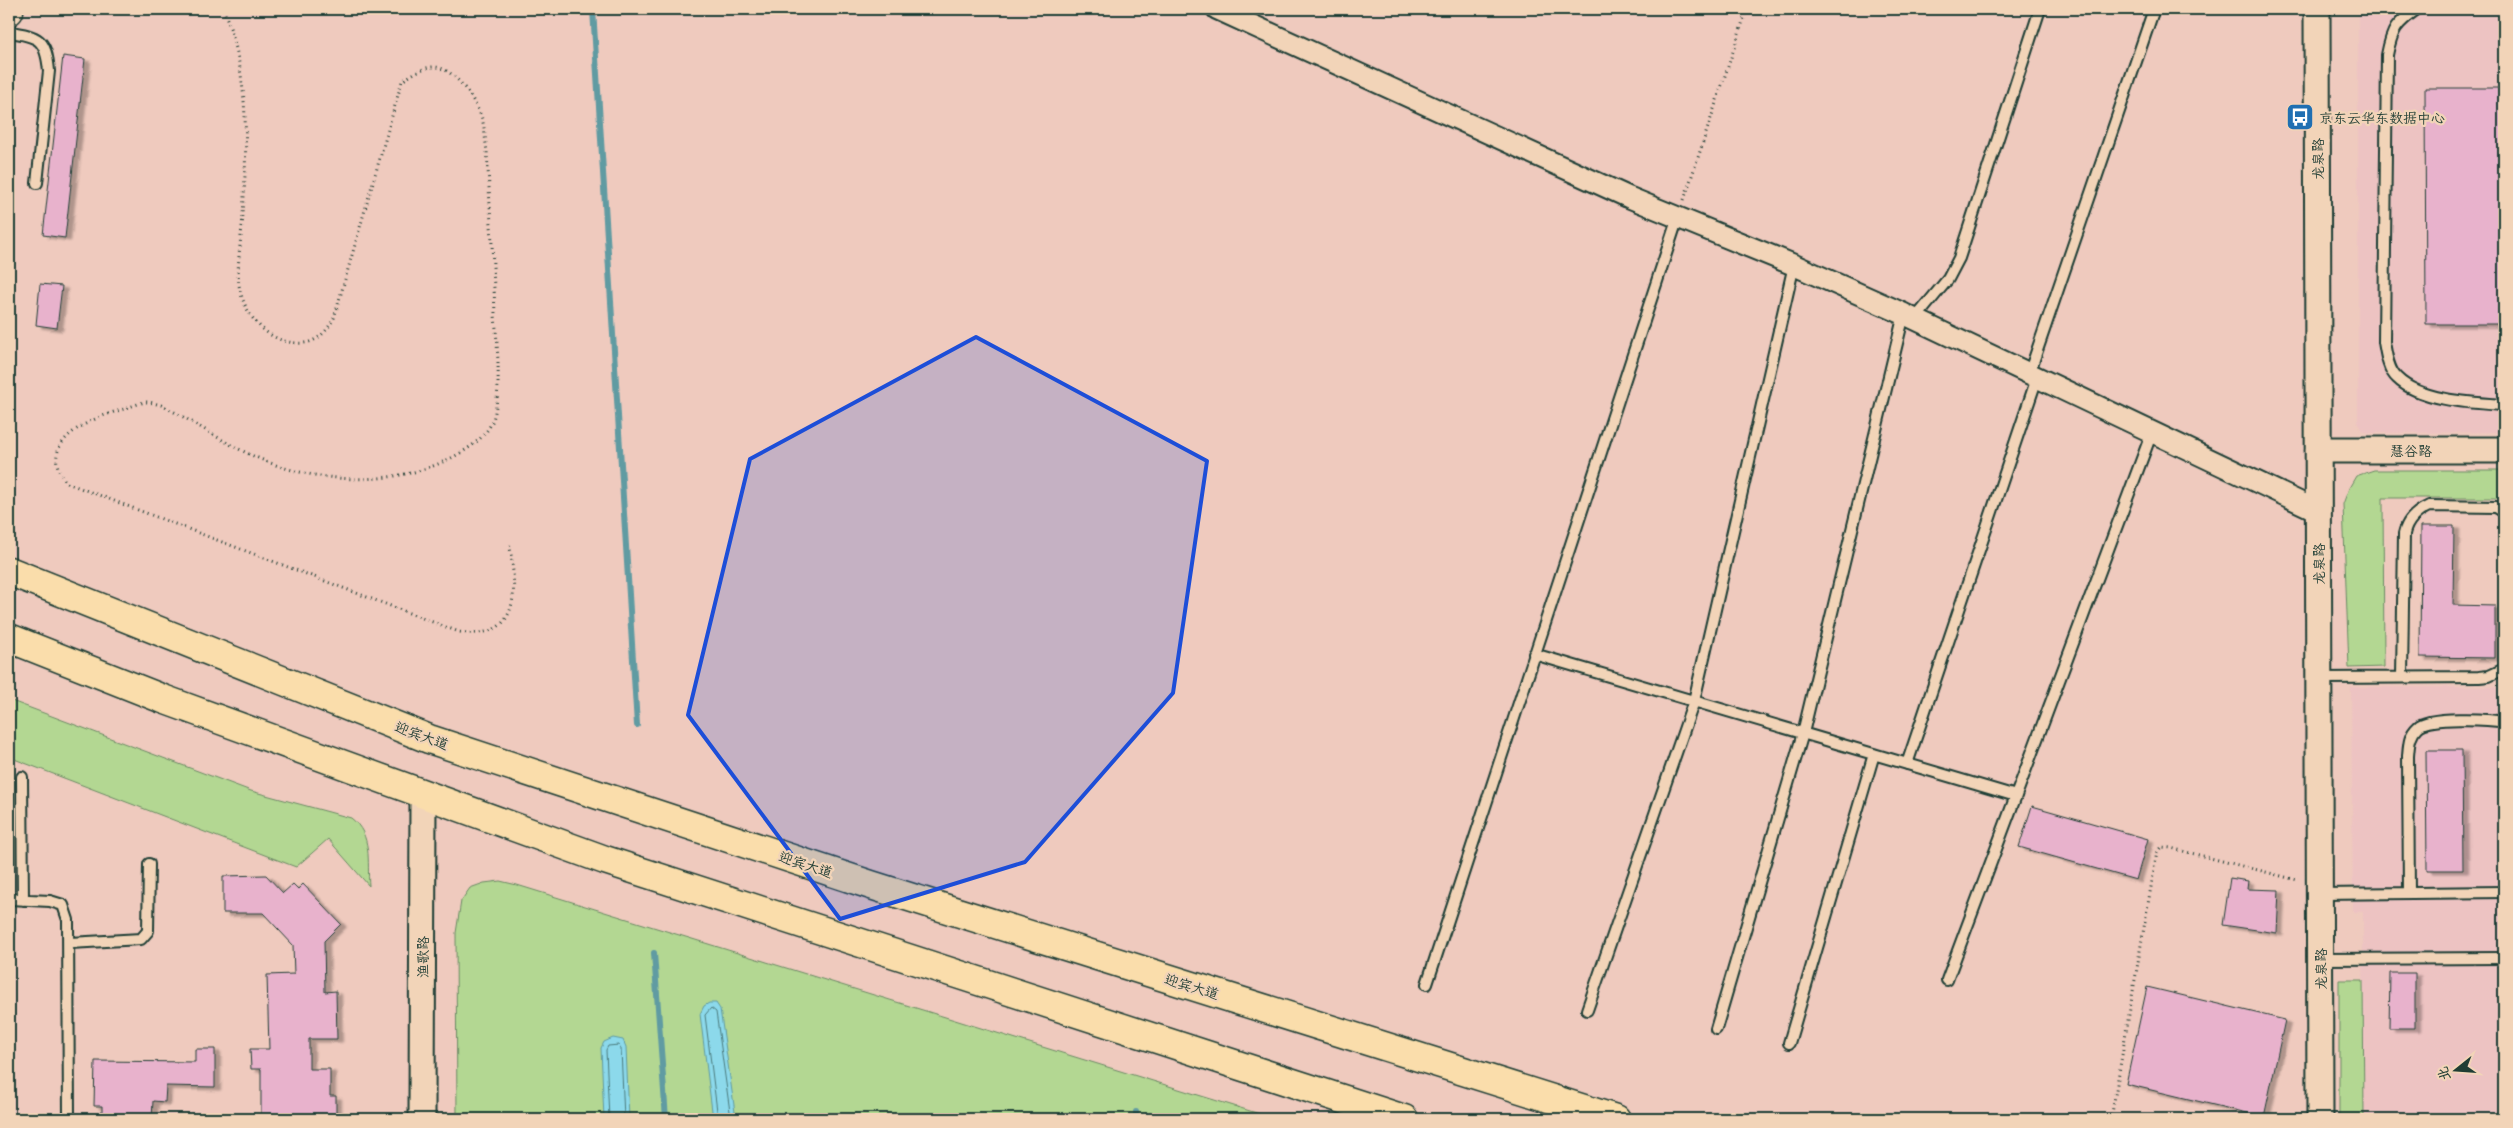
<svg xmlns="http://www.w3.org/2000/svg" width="2513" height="1128" font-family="'Patrick Hand','LXGW WenKai TC',sans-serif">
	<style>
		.built { fill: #edc3c2 }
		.green { fill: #b3d792; stroke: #698a63 }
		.water { fill: #8cd9eb; stroke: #609ba2 }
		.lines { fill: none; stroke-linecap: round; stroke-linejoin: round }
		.shore { stroke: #4b7b7d; stroke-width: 1 }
		.stream { stroke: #609ba2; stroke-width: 6 }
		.building { fill: #e8b2cc; stroke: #1f3d34; filter: url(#shadow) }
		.service-casing { stroke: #1f3d34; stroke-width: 14 }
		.minor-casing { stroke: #1f3d34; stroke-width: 24 }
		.tertiary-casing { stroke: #1f3d34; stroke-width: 29 }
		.secondary-casing { stroke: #1f3d34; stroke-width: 31 }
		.trunk-casing { stroke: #1f3d34; stroke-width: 31 }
		.path { stroke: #1f3d34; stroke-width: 3; stroke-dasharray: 1 4; stroke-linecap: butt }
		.service { stroke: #f2d4b8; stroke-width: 10 }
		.minor { stroke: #f2d4b8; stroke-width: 20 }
		.tertiary { stroke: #f2d4b8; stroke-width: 25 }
		.secondary { stroke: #f2d4b8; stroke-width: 28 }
		.trunk { stroke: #faddab; stroke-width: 28 }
		.marked { fill: #1d4ed8; fill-opacity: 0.2; stroke: #1d4ed8; stroke-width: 4; stroke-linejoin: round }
		.labels { text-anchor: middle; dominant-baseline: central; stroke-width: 4.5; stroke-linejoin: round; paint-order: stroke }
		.poi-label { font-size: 14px; fill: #1f3d34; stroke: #f2d4b8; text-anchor: start }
		.street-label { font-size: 14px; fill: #1f3d34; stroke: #f2d4b8 }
	</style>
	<defs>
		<filter id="shadow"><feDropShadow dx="5.5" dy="3" stdDeviation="1" flood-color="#0004"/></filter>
	</defs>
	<rect width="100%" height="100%" fill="#efcabe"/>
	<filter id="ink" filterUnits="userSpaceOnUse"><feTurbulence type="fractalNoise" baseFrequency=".02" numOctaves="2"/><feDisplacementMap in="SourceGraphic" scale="10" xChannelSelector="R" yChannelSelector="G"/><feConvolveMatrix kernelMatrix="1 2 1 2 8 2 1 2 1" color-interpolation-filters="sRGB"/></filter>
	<g filter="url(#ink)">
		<path class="built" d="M2358,9H2504V432L2369,433L2361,430L2358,420Z
			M2351,687H2504V1119H2364L2363,912H2353Z"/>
		<path class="green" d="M2374,470H2504V498H2383L2384,667L2349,668L2343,504L2349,488L2356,476Z
			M9,700L251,791L351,818C373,835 367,861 369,886L328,839L296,867L9,757Z
			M500,881L517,885L1276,1119H457L456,933L461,901L470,888L484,883Z
			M2339,980H2363L2364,1119H2339Z"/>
		<path class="water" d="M709,1003H716L720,1009L736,1119H713L700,1014L704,1006Z
			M613,1038L623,1040L626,1047L629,1119H604L601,1048L604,1042Z"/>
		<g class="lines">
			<path class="shore" d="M609,1119L606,1050L608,1046L619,1045L621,1049L624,1119
				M718,1119L705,1015L711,1008L716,1012L731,1119"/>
			<path class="stream" d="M593,9L637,725
				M654,953L666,1119
				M1136,1119V1112"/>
		</g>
		<path class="building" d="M63,56L85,59L65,238L43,235Z
			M2425,88H2504V324H2426Z
			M40,284L62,286L57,328L36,325Z
			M2421,526H2454L2453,605L2495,606V658L2420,657Z
			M2426,750H2462L2463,870H2427Z
			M2032,806L2148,839L2136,880L2019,847Z
			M266,875L283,893L293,884L298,889L303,884L341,924L324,941L325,992L336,991L337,1039H309V1069H330V1096H336V1119H261V1069H251L250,1049H269L267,975L294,974L293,945L263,913H223V876Z
			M2230,878L2248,881L2247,889L2279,890L2277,933L2223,925Z
			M2390,973H2415V1028H2389Z
			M2147,987L2285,1020L2264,1117L2126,1084Z
			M195,1049H215V1087L166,1086L165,1102L153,1101L152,1119H102V1106H94L95,1061L195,1062Z"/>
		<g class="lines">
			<g class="service-casing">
				<path id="service" d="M2417,9C2396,24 2392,29 2387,55L2384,342C2386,353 2388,370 2397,378C2420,401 2473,403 2504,405
					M9,32C39,36 46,39 49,71L37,183
					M1915,319L1948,279L1959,258L2040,9
					M2029,374L2154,9
					M1534,654L2016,796
					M2402,677L2404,534C2407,520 2416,512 2429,506L2496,507L2504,512
					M2320,678L2479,677L2489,676L2504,669
					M1907,764L2037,378
					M22,777L23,900
					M2409,893L2408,756C2409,745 2409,735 2418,727C2428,716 2489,719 2504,722
					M2320,894L2504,892
					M9,899L50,901L63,905L68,920L69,1119
					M70,943L141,939L148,931L149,864
					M2321,959L2504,958
					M1947,980L2152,432
					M1427,984L1678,217
					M1587,1010L1694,701L1794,265
					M1716,1029L1803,733L1904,314
					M1789,1043L1874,754"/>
			</g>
			<g class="minor-casing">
				<path id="minor" d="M1217,9L1628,197L1794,265L1904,314L2318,511"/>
			</g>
			<g class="tertiary-casing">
				<path id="tertiary" d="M2317,9L2320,1119
					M2318,450H2504
					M422,1119L423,795"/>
			</g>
			<g class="secondary-casing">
				<path id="secondary" d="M9,11V9"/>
			</g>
			<g class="trunk-casing">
				<path id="trunk" d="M9,571L429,739L871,885L1616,1119
					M9,638L163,699L605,860L1404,1119"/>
			</g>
			<path class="path" d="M223,9C250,72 247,147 243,215C242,234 235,272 240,290C246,317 267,341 296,343C315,345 326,333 334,318L402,81C412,75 421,67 434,67C454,67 474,99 481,116C485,126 485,140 487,151C490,205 493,259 495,314C497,346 501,380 495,412C491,435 468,450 449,459C395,486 323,484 268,462C230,448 197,423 161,405C156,404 151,402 146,402C139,403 130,407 124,409C91,418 33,442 67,483L459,632C524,642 516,586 509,541
				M1684,200L1747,9
				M2111,1119L2157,852L2161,847L2171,848L2297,880"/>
			<use href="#service" class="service"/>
			<use href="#minor" class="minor"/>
			<use href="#tertiary" class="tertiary"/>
			<use href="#secondary" class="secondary"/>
			<use href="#trunk" class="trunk"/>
		</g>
	</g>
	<path class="marked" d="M976,337L1207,461L1173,693L1025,862L840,919L688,715L750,459Z"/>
	<defs>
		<g id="bus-square" transform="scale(1.4375)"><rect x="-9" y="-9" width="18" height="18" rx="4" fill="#1f6fb2" stroke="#f2d4b8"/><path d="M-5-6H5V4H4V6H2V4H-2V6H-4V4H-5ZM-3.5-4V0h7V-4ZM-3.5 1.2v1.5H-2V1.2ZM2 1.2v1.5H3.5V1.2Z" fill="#fff"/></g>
	</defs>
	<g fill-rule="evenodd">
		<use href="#bus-square" x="2300" y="117"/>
	</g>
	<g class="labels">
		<g class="poi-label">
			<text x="2319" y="117">京东云华东数据中心</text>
		</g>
		<g class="street-label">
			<text transform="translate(2317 159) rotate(-90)">龙泉路</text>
			<text x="2411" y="450">慧谷路</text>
			<text transform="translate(2318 564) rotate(-90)">龙泉路</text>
			<text transform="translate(422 735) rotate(20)">迎宾大道</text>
			<text transform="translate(806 864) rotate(18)">迎宾大道</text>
			<text transform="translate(422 957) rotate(-90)">渔歌路</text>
			<text transform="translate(2320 969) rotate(-90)">龙泉路</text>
			<text transform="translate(1192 986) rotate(17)">迎宾大道</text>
		</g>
	</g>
	<rect width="2513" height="1128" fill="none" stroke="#f2d4b8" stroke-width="30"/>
	<rect x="15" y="15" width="2483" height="1098" fill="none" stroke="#1f3d34" stroke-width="2" filter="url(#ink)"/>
	<g transform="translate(2456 1070) rotate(253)" stroke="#f2d4b8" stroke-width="4" paint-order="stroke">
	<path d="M0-4L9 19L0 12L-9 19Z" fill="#1f3d34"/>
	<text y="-8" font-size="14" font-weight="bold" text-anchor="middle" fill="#1f3d34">北</text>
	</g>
</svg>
